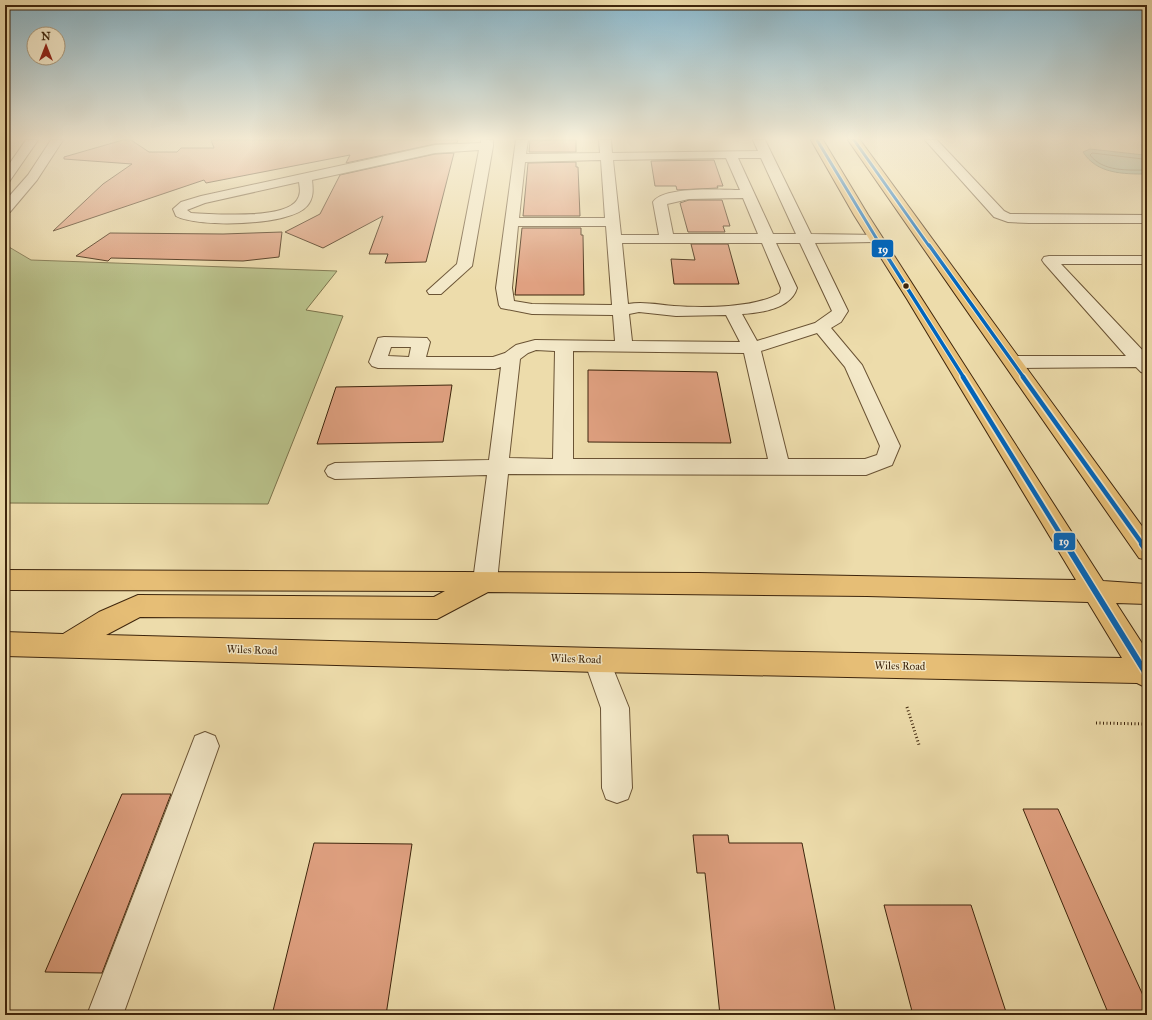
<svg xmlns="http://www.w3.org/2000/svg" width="1152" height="1020" font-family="'IM FELL Great Primer',serif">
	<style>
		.green { fill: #b8c089; stroke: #7b724a }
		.water { fill: #9abca3; stroke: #758067 }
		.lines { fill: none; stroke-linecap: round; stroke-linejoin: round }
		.shore { stroke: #6c7058; stroke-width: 1 }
		.building { fill: #dfa080; stroke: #3e250c }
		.minor-casing { stroke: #6a5334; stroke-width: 2 }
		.major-casing { stroke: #3e250c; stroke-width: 2 }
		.path { stroke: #3e250c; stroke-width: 3; stroke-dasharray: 1 2.5; stroke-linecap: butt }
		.minor { fill: #f3e8c8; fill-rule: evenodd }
		.major { fill: #e6be76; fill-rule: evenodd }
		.bus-1-far3-casing { stroke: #f3e8c8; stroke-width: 5 }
		.bus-1-far2-casing { stroke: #f3e8c8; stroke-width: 5.5 }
		.bus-1-far1-casing { stroke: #f3e8c8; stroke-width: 8 }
		.bus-1-casing { stroke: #f3e8c8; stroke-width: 9 }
		.bus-1-far3 { stroke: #0065bd; stroke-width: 3 }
		.bus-1-far2 { stroke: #0065bd; stroke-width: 3.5 }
		.bus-1-far1 { stroke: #0065bd; stroke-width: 4.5 }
		.bus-1 { stroke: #0065bd; stroke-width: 6 }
		.bus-dot { fill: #3e250c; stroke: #f3e8c8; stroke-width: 1.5 }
		.labels { text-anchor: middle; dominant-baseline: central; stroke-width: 3; stroke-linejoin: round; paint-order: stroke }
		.street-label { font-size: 11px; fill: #3e250c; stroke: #f3e8c8 }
		.line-badge { stroke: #f3e8c8; stroke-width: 1.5 }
		.badge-label { font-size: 11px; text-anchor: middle; font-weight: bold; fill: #fff }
	</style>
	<rect width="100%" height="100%" fill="#eddcab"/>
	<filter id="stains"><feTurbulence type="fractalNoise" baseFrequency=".005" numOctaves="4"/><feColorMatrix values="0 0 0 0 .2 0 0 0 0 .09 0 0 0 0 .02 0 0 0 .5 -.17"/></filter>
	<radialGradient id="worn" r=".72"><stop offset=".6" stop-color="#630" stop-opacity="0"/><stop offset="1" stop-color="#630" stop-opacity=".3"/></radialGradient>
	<path class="green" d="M5,247H9L31,260L337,271L306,310L343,316L268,504L5,503Z"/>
	<path class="water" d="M1141,144H1147V174C1123,174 1097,174 1083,152L1090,149L1144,155Z"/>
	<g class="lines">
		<path class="shore" d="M1147,157L1143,159L1092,153L1090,155C1103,172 1128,170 1147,170"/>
	</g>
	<path class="building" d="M123,140H131L149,152H177L181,148H214L211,140H458L457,143L435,144L346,163L350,155L206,183L204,180L53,231L103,184L132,164L64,159V157Z
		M530,140H576V152H529Z
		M454,153L426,262L385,263L388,254H369L383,216L323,248L285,232L320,214L340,175L435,154Z
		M714,160L723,186H717L718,188L677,190L676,186H655L651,161Z
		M576,162V167H578L580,216H523L528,163Z
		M689,200H722L730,226H723L725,232H688L680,203Z
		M522,228H581V235H583L584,295H515Z
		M282,232L279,257L243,261L111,258L108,261L76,256L110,233L223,234Z
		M691,244H728L739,284H674L671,259L695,260Z
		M588,370L717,372L731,443L588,442Z
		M452,385L443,442L317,444L336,387Z
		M122,794H171L102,973L45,972Z
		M1023,809H1058L1147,1004V1015H1109Z
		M693,835H728L729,843H802L836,1015H720L705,873H697Z
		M314,843L412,844L386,1015H272Z
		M884,905H971L1007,1015H913Z"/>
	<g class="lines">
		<g class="minor-casing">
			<path id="minor" d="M26,140H38L9,182L5,183V170Z
				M51,140H63L37,180L10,212L5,213V201L28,175Z
				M481,140H493V146L472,266L441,294H429L427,291L457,264L479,150L435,153L312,180C313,189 314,198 307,206C291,226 197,228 176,216L173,209L181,202L201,196L435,145L481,143ZM299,182C300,189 301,194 297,200C284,220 213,214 191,213L187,210L205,203Z
				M516,140H528L526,154L600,153L599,140H611L612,153L758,151L753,140H765L811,234L880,235L882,238L880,241L875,242L815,243L848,311L841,322L831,328L862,365L900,446L892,465L866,475L508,474L497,581L493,588L485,591L477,588L473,581L487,475L335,479L328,476L325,471L328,466L335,463L489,460L501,367L495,369L378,368L372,366L369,362L378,338L384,337L427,338L430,342L426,357H493L505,353L516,345L535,340L615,341L613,315L532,314L501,308L499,305L496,288ZM726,158L740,190C721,190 664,186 653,202L659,235H621L613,160ZM738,158H761L796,234H773ZM601,160L605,218H519L525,162ZM743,198L758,234H673L667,204L689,199ZM518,226H606L612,305L532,304L514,301L512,288ZM622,243H762L781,288L780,293C756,308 703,308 674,306C659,305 644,301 628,304ZM776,243H800L832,311L815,323L757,341L742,314C760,313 791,309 797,288ZM639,312L676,316L726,315L740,342L632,341L629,314ZM817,333L845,367L880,446L877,455L865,459H788L761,351ZM391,347H411L409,357L388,356ZM536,350L555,351L553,459L509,458L520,359L528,353ZM573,351L744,353L768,459H573Z
				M925,140H937L1004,211L1010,214L1147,215V223H1029L1008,222L994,217Z
				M1049,256H1147V264H1061L1147,355V374L1141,372L1136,367L1013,368L1007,366L1004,362L1007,358L1013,356H1126L1044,263L1042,260L1044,257Z
				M597,648L606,651L629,708L632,788L628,799L617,803L606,799L602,788L601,708L584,660L588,651Z
				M205,732L215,736L219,746L123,1015H87L195,736Z"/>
		</g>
		<g class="major-casing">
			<path id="major" d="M811,140H823L868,215L1103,581L1147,584V604L1116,603L1147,651V688L1137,683L597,672L5,656V632L63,634L99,612L138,595L434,597L445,591L5,590V570L699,573L1076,580L907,299L854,215ZM488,592L867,596L1088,602L1122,658L597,648L106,635L140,617L437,619Z
				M848,140H860L1147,533V560L1139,558Z"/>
		</g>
		<path class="path" d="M907,707L919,745
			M1096,723L1147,724"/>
		<use href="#minor" class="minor"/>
		<use href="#major" class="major"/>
		<g class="bus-1-far3-casing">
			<path id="bus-1-far3" d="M817,140L881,246
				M854,140L929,246"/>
		</g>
		<g class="bus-1-far2-casing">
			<path id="bus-1-far2" d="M880,245L964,378
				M929,245L1024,378"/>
		</g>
		<g class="bus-1-far1-casing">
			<path id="bus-1-far1" d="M963,377L1067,545
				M1023,377L1143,545"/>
		</g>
		<g class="bus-1-casing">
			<path id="bus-1" d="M1066,544L1147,675
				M1142,544L1147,551"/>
		</g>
		<use href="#bus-1-far3" class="bus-1-far3"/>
		<use href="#bus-1-far2" class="bus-1-far2"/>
		<use href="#bus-1-far1" class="bus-1-far1"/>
		<use href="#bus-1" class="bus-1"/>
	</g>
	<linearGradient id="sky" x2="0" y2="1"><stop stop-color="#89b7cc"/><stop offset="0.49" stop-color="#f7efd9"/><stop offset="1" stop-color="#f7efd9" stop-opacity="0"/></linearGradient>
	<rect width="1152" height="283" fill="url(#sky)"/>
	<circle class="bus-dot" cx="906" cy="286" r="3.5"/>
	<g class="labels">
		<g class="street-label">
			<text transform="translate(252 650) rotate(2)">Wiles Road</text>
			<text transform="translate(576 659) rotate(2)">Wiles Road</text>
			<text transform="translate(900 666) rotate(1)">Wiles Road</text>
		</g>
	</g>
	<g class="line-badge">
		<rect x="871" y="239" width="23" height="19" rx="4" fill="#0065bd"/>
		<rect x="1053" y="532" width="23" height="19" rx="4" fill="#0065bd"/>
	</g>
	<g class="badge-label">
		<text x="883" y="253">19</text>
		<text x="1064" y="545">19</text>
	</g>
	<rect width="1152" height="1020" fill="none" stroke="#eddcab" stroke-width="20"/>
	<rect x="6" y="6" width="1140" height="1008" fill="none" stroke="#3e250c" stroke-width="2"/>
	<rect x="10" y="10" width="1132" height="1000" fill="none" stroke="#3e250c"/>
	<g transform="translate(46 46)"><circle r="19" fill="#f3e8c8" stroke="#ab9a7d"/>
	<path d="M0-3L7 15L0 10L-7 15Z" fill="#8f2418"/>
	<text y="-6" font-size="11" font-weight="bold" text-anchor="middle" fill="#3e250c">N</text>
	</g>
	<rect width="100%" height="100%" filter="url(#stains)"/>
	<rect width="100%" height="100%" fill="url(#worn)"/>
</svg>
